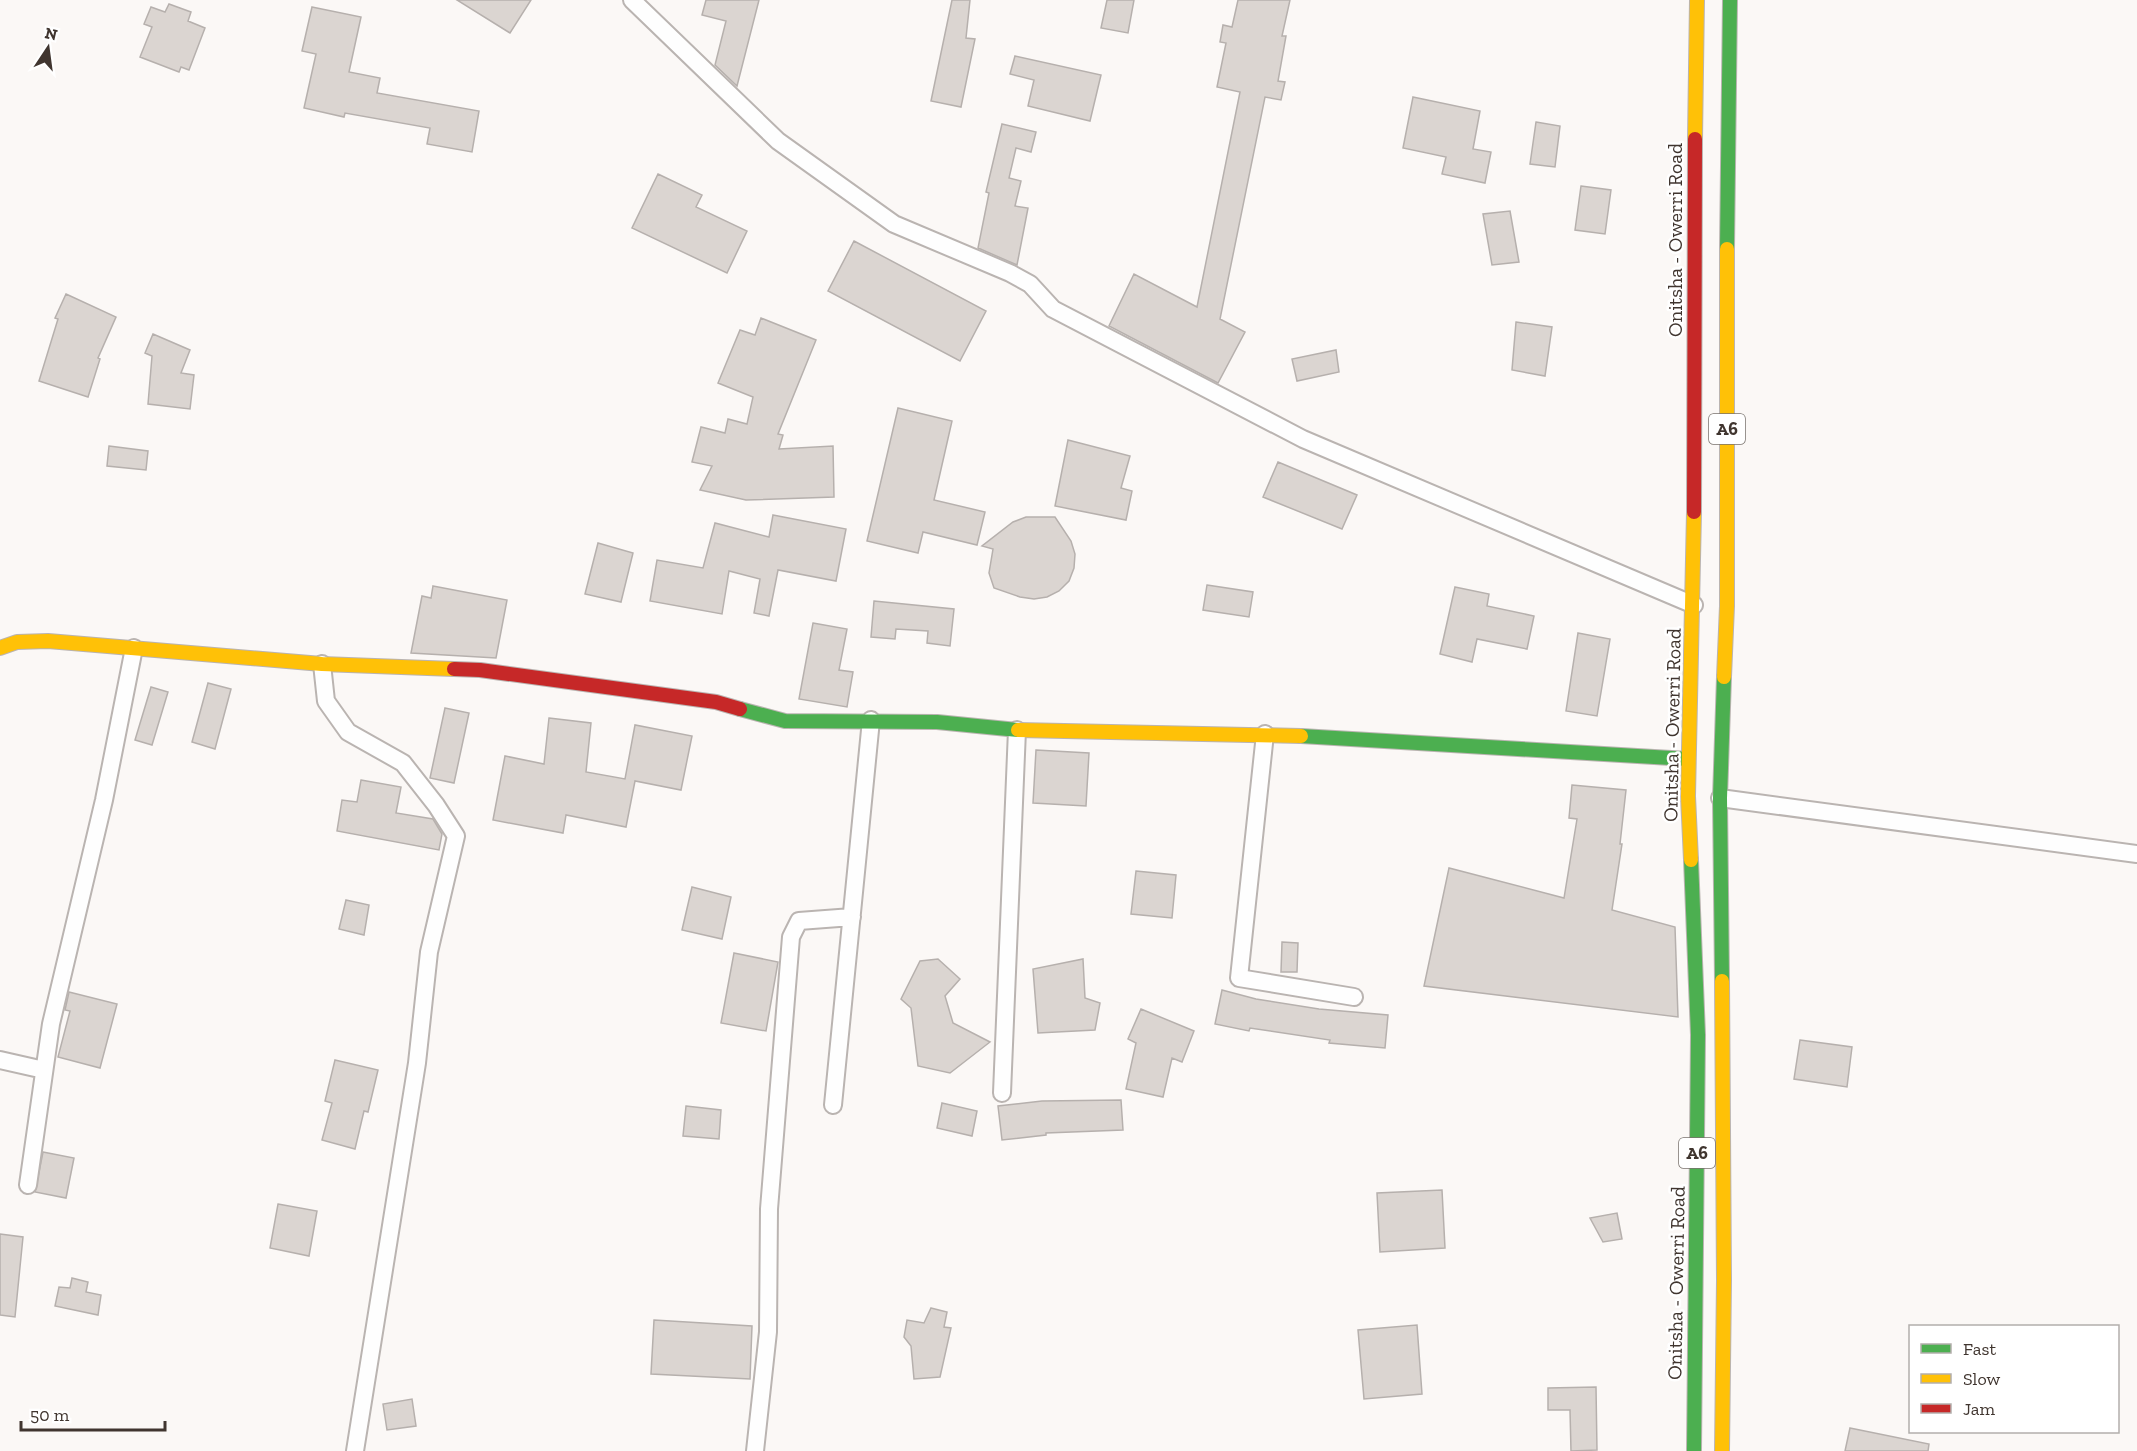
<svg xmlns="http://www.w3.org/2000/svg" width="2137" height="1451" font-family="'Zilla Slab',serif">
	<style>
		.building { fill: #dbd5d1; stroke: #b6b0ad; stroke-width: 1.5 }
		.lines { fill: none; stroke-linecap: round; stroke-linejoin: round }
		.street-casing { stroke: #bab4b1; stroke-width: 20 }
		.fast-casing { stroke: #bab4b1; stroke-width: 16 }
		.slow-casing { stroke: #bab4b1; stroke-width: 16 }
		.jam-casing { stroke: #bab4b1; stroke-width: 16 }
		.street { stroke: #fefefe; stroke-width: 16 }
		.fast { stroke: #4caf50; stroke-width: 14 }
		.slow { stroke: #ffc107; stroke-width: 14 }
		.jam { stroke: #c62828; stroke-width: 14 }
		.labels { text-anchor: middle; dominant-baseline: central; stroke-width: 5; stroke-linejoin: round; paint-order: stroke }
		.shield { fill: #fff; stroke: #79726d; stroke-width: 1.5 }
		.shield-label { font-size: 18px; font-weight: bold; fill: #40352f }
		.street-label { font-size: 20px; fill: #40352f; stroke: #fff }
	</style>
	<rect width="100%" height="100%" fill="#fbf8f6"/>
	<path class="building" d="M457,0H531L510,33Z
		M706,0H759L737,86L715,65L726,21L702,15Z
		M952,0H970L966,38L975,39L961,107L931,101Z
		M1107,0H1134L1128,33L1101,28Z
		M1238,0H1290L1282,36H1286L1278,81L1285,82L1281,100L1265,97L1220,319L1245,332L1218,383L1109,326L1134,274L1197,307L1240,92L1217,87L1226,43L1220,42L1223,25L1232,27Z
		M169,4L191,12L188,21L205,28L189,70L181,67L179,72L140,57L152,27L144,24L151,7L165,12Z
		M312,7L361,17L349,72L380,78L377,93L479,111L472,152L427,144L430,128L345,113L344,117L304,108L316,54L302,51Z
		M1015,56L1101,75L1090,121L1028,106L1034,80L1010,74Z
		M1413,97L1480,111L1473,149L1491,152L1485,183L1442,174L1446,157L1403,148Z
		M1536,122L1560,126L1555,167L1530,164Z
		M1002,124L1036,132L1031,152L1016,148L1009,178L1021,181L1015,206L1028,208L1017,265L978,248L989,193L986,192Z
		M658,174L702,195L696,207L747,231L727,273L632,228Z
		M1581,186L1611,190L1605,234L1575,230Z
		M1510,211L1519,262L1492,265L1483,214Z
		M854,241L986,311L960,361L828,291Z
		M66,294L116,317L98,358L100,359L88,397L39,381L58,319L55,318Z
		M761,318L816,340L778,434L783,435L779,449L833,446L834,497L746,500L700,490L712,466L692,462L701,427L725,433L728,419L747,424L753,397L718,383L740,330L755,335Z
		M1516,322L1552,327L1545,376L1512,370Z
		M153,334L190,350L181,373L194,375L190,409L148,404L152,356L145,353Z
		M1336,350L1339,372L1297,381L1292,359Z
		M898,408L952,421L934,500L985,512L977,545L923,532L918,553L867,541Z
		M1068,440L1130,456L1121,488L1132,491L1126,520L1055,506Z
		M109,446L148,451L146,470L107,466Z
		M1278,462L1357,495L1342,529L1263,497Z
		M773,515L846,529L836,581L778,570L769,616L754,613L760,579L729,571L722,614L650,601L657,560L703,568L715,523L769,537Z
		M1026,517H1055L1071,541L1075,554L1074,568L1069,581L1059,591L1047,597L1034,599L1020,597L994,588L989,573L993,549L982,546L1013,522Z
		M598,543L633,553L621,602L585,594Z
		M1207,585L1253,592L1249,617L1203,610Z
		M433,586L507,600L496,658L411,653L422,596L431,598Z
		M1455,587L1489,594L1487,606L1534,616L1527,649L1477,639L1472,662L1440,654Z
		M874,601L954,609L950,646L927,643L928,631L896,629L895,639L871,637Z
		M813,623L847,629L839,670L853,672L847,707L799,699Z
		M1578,633L1610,639L1597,716L1566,711Z
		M208,683L231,689L215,749L192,742Z
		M151,687L168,692L152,745L135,740Z
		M445,708L469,713L454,783L430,778Z
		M549,718L591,723L586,772L625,779L635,725L692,736L681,790L635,781L626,827L566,815L563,833L493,820L505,756L544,764Z
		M1036,750L1089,753L1086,806L1033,803Z
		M361,780L401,787L396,813L433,819L442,834L439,850L337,831L342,800L357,802Z
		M1572,785L1626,790L1620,844H1622L1612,910L1675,927L1678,1017L1424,986L1449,868L1564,898L1577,819L1569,818Z
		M1136,871L1176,875L1172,918L1131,914Z
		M692,887L731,897L722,939L682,930Z
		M346,900L369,905L364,935L339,929Z
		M1282,942L1298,943L1297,972H1281Z
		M734,953L778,962L766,1031L721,1023Z
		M938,959L960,979L945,996L953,1023L990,1042L950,1073L918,1066L911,1008L901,999L920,961Z
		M1083,959L1085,998L1100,1003L1095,1030L1038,1033L1033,969Z
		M1222,990L1256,999L1319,1009L1388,1015L1385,1048L1329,1043L1330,1040L1250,1028L1249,1031L1215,1024Z
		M69,992L117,1004L100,1068L58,1057L70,1011L65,1010Z
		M1141,1009L1194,1031L1182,1062L1172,1058L1163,1097L1126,1089L1136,1043L1128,1039Z
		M1800,1040L1852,1047L1847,1087L1794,1079Z
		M335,1060L378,1070L368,1112L364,1111L355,1149L322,1140L332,1103L325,1101Z
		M1121,1100L1123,1130L1046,1133V1135L1002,1140L998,1106L1042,1101Z
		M942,1103L977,1111L972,1136L937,1128Z
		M686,1106L721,1110L719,1139L683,1136Z
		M43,1152L74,1158L66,1198L35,1192Z
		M1442,1190L1445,1248L1380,1252L1377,1193Z
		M278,1204L317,1211L309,1256L270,1248Z
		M1617,1213L1622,1239L1603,1242L1590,1218Z
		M0,1234L23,1237L15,1317L0,1315Z
		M72,1278L88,1282L86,1292L101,1295L98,1315L55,1306L59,1287L70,1288Z
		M931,1308L947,1312L944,1327L951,1328L940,1377L914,1379L911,1346L904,1337L907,1320L924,1323Z
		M654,1320L752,1326L750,1379L651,1374Z
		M1417,1325L1422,1394L1364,1399L1358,1330Z
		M1596,1387L1597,1450L1571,1451L1570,1410H1548V1388Z
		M412,1399L416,1426L387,1430L383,1404Z
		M1850,1428L1929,1444L1928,1451H1845Z"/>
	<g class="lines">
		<g class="street-casing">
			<path id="street" d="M632,0L778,141L894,224L1010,273L1030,284L1053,309L1303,439L1694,605
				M322,664L326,701L348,732L403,763L436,805L456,836L429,952L417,1063L355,1451
				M1265,734L1239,978L1354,997
				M1720,798L2137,854
				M0,1060L44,1070
				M1002,1093L1017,730
				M833,1105L871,720
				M28,1185L51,1024L104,800L134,648
				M755,1451L768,1332L769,1209L791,937L799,921L852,917"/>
		</g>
		<g class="fast-casing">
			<path id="fast" d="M1727,249L1730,0
				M740,709L785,721L937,722L1018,730
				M1301,736L1688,759
				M1691,860L1698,1035L1694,1451
				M1722,981L1720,798L1724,677"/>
		</g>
		<g class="slow-casing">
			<path id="slow" d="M1695,139L1697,0
				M0,648L17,642L48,641L322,664L454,669
				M1724,677L1727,606V249
				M1018,730L1301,736
				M1691,860L1688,796L1694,512
				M1722,981L1724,1280L1722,1451"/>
		</g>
		<g class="jam-casing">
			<path id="jam" d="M1694,512L1695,139
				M454,669L480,670L716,702L740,709"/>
		</g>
		<use href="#street" class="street"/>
		<use href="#fast" class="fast"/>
		<use href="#slow" class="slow"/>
		<use href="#jam" class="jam"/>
	</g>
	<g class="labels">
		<g class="shield">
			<rect x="1709" y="414" width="36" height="30" rx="4.5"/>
			<rect x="1679" y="1138" width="36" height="30" rx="4.5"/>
		</g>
		<g class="shield-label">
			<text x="1727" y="429">A6</text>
			<text x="1697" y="1153">A6</text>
		</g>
		<g class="street-label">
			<text transform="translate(1675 240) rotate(-90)">Onitsha - Owerri Road</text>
			<text transform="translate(1672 725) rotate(-89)">Onitsha - Owerri Road</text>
			<text transform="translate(1676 1283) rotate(-89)">Onitsha - Owerri Road</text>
		</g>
	</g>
	<rect x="1909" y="1325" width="210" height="108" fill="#ffffff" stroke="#b3aeac" stroke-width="1.5"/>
	<rect x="1921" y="1344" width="30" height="9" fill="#4caf50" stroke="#b3aeac" stroke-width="1.5"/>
	<text x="1963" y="1355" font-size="18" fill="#40352f">Fast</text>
	<rect x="1921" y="1374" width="30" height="9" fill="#ffc107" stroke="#b3aeac" stroke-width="1.5"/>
	<text x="1963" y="1385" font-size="18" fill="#40352f">Slow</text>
	<rect x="1921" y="1404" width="30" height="9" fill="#c62828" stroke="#b3aeac" stroke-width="1.5"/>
	<text x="1963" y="1415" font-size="18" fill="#40352f">Jam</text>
	<g transform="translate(48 48) rotate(13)" stroke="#ffffff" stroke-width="4.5" paint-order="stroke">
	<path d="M0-4.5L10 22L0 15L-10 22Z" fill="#40352f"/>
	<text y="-9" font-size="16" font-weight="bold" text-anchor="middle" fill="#40352f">N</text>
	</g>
	<path d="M21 1421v9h144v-9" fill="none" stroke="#40352f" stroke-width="3"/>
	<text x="30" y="1421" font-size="18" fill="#40352f" stroke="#ffffff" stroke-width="4.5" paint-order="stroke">50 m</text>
</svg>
